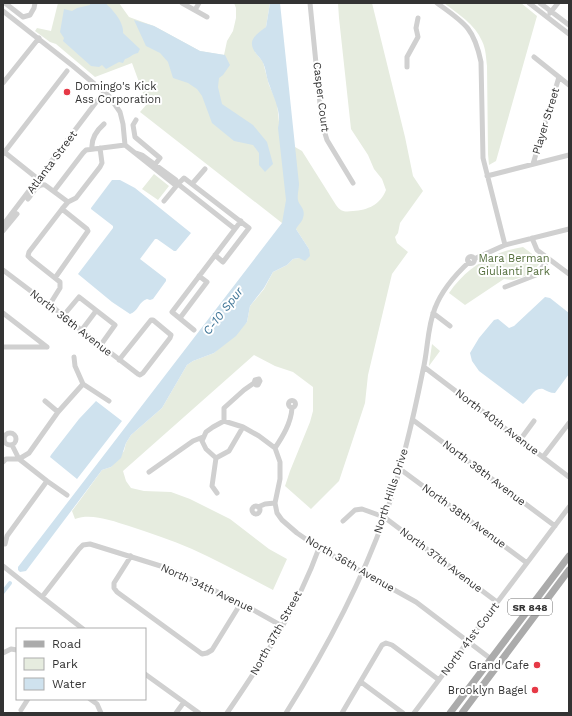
<svg xmlns="http://www.w3.org/2000/svg" width="572" height="716" font-family="'Work Sans',sans-serif">
	<style>
		.green { fill: #e6ecdf }
		.water { fill: #cfe2ee }
		.lines { fill: none; stroke-linecap: round; stroke-linejoin: round }
		.canal { stroke: #cfe2ee; stroke-width: 4 }
		.minor { stroke: #d0d0d0; stroke-width: 5 }
		.major { stroke: #ababab; stroke-width: 7 }
		.poi-dot { fill: #e63946; stroke: #fff; stroke-width: 1.5 }
		.labels { text-anchor: middle; dominant-baseline: central; stroke-width: 4; stroke-linejoin: round; paint-order: stroke }
		.shield { fill: #fff; stroke: #707070; stroke-width: 1 }
		.shield-label { font-size: 10px; font-weight: bold; fill: #333 }
		.poi-label { font-size: 11px; fill: #333; stroke: #fff; text-anchor: end }
		.street-label { font-size: 11px; fill: #333; stroke: #fff }
		.park-label { font-size: 11px; fill: #56703f; stroke: #fff }
		.water-label { font-size: 12px; font-style: italic; fill: #3f7597; stroke: #fff }
	</style>
	<rect width="100%" height="100%" fill="#fff"/>
	<path class="green" d="M58,3H119L129,17L154,26L200,51L224,55L227,41L233,31L236,18V8L234,3H270L266,27L255,52L263,62L269,85L277,103L279,122L295,147L302,151L336,205C341,212 345,212 353,211C368,210 380,205 386,190L382,179L374,169L368,155L351,129L339,18L338,3H372L405,137L413,176L423,191L400,223L398,233L395,237L397,243L408,252L392,274L368,375L365,403L339,481L311,509L285,486L290,471L310,422L313,411V387L293,372L275,366L254,355L123,471L126,481L131,488L144,491L171,492L190,499L230,519L269,549L287,559L273,590C246,576 219,561 192,549C171,540 150,533 129,526C112,521 92,513 75,519L72,511L102,470L111,467L124,451L126,443L131,435L162,408L187,365L193,361L214,353L247,322L250,306L264,289L273,272L287,265L293,259L299,258L309,249L296,229L282,223L140,112L147,104L132,63L95,77L56,44L50,42L35,31L37,28L51,31Z
		M444,3H521L537,16L496,161L489,165L488,154L487,66C486,58 486,49 482,41C475,24 458,14 444,3Z
		M154,174L169,186L158,200L142,189Z
		M523,247L540,260V263L531,274L513,280L504,279L465,305L449,293C467,267 492,252 523,247Z
		M432,344L440,351L429,366V365Z"/>
	<path class="water" d="M90,3H106C108,7 111,7 113,11C118,16 124,26 123,33L140,49L138,53C132,54 130,58 125,59L123,63L119,62L106,69L102,65L99,67L91,66L63,41L64,38L60,32L64,9L72,11L77,8L90,5Z
		M270,3H280L299,184C299,189 297,195 298,200C299,206 306,208 303,218C302,222 298,225 296,229L309,249L310,256L305,261L299,258L293,259L287,265L273,272L264,288L250,306L247,322L236,336L214,353L193,361L187,365L162,408L131,435L126,443L121,458L111,467L102,470L26,571L20,572L18,570V567L282,223L286,200L278,128C282,112 274,99 269,84C266,77 266,67 262,61C258,55 251,50 252,42C253,36 261,31 266,27Z
		M134,20L154,26L200,51L225,55L230,65L223,75L219,78L218,87L222,104L253,125L267,142L273,164L265,172L259,165V153L253,145L234,141L212,123L202,96L197,89L188,83L173,78L168,62L160,53L146,46Z
		M112,180H120L135,188L191,233L176,251H174L157,239H155L140,259L166,279V281L153,299L150,300L147,299C139,301 138,312 130,314L112,302L78,274L113,228V226L91,209V208Z
		M545,297L550,298L569,313V374L555,393C550,393 547,391 543,389C534,387 529,400 523,404L479,371L472,361L470,353L479,338L494,320L498,319L509,328L514,326Z
		M96,401L122,421L77,479L50,457L51,455L79,419Z"/>
	<g class="lines">
		<path class="canal" d="M3,592L10,583"/>
		<path class="minor" d="M5,3L23,17L30,15L34,8L35,3
			M182,3L207,17
			M310,3L322,124L327,140L353,183
			M437,3C465,23 474,28 481,62L483,158L505,245
			M529,3L569,34
			M540,3L569,25
			M195,10L199,3
			M3,11L73,66L109,96L120,112L123,124L125,145
			M550,13L558,3
			M534,57L569,85
			M407,67V57L418,37L416,28L418,18
			M3,83L39,38
			M136,120L133,125L135,137L160,158L153,167
			M125,145L174,184H178
			M92,149C91,139 96,131 104,124
			M3,151L38,179
			M136,153L142,155L176,180L178,184L235,229
			M3,154L67,71
			M533,164L559,77
			M487,176L569,155
			M192,184L205,169
			M54,191L83,153L86,150L125,145
			M28,199C33,193 37,183 45,185L68,202
			M164,201L178,184L184,178L249,228L223,262L215,255
			M3,225L100,97
			M3,231L17,214
			M532,238L537,250L569,274
			M467.5 260a3.5 3.5 0 1 1 7 0a3.5 3.5 0 1 1-7 0Z
			M474,259L505,245L569,229
			M3,270L44,301L50,304L63,316L138,374L140,375L143,373L170,338L171,335L153,320H151L119,360
			M55,278L88,231L87,229L62,209
			M505,287L536,275L549,259
			M50,304L60,288V282L31,259L28,256L29,252L62,209L68,202L76,198L100,167L102,163L100,148
			M3,313L47,347
			M433,313L450,326
			M63,316L79,297L115,325L100,346
			M180,318L207,282L199,276
			M194,330L172,312L241,221
			M81,331L96,311
			M3,347H47
			M74,357L75,366L83,384L109,401
			M424,367L569,477
			M288.5 404a3.5 3.5 0 1 1 7 0a3.5 3.5 0 1 1-7 0Z
			M45,401L58,412
			M413,420L555,526
			M224,421V408L244,390L254,383L255,380L259,379L260,381L258,385H256L254,383
			M4 439a6 6 0 1 1 12 0a6 6 0 1 1-12 0Z
			M520,440L534,421
			M12,445L19,459L47,481L67,495
			M275,448C283,436 291,423 292,408
			M543,457L569,423
			M216,458L206,449L202,441L206,432L213,427L224,421L243,427L259,436L275,448L280,462V479L275,503L277,513L282,520L297,533L319,548L416,602L491,659
			M216,458L229,451L243,427
			M216,458L212,486L217,493
			M3,462L6,459H19L29,453L58,412L83,384
			M400,469L527,563
			M149,472L193,441L203,437
			M252 510a4 4 0 1 1 8 0a4 4 0 1 1-8 0Z
			M258,507L265,504L275,503
			M343,521L355,510L362,509L384,517L497,602
			M5,544L7,536L47,481
			M131,556L114,583V588L117,592L202,654L207,653L212,650L241,603
			M3,566L42,597L83,629
			M42,597L79,549L83,545L90,544L167,568L241,603L282,626
			M3,653L11,649L17,650
			M145,674L199,713
			M361,682L403,713
			M90,699L97,704L101,713
			M21,710L28,699
			M176,713L184,702
			M227,713C262,662 298,607 319,548
			M286,713C325,651 360,586 385,516C402,469 413,420 423,370C428,350 427,328 435,308C442,290 455,275 469,262
			M342,713L382,645L386,643L392,645L439,680
			M414,713L569,507"/>
		<path class="major" d="M450,713L569,556
			M462,713L569,570"/>
	</g>
	<g class="poi-dot">
		<circle cx="67" cy="92" r="4"/>
		<circle cx="537" cy="665" r="4"/>
		<circle cx="535" cy="690" r="4"/>
	</g>
	<g class="labels">
		<rect class="shield" x="508" y="599" width="44" height="16" rx="3"/>
		<g class="shield-label">
			<text x="530" y="607">SR 848</text>
		</g>
		<g class="poi-label">
			<text x="75" y="86" text-anchor="start">Domingo's Kick<tspan x="75" dy="13">Ass Corporation</tspan></text>
			<text x="529" y="665">Grand Cafe</text>
			<text x="527" y="690">Brooklyn Bagel</text>
		</g>
		<g class="street-label">
			<text transform="translate(321 97) rotate(83)">Casper Court</text>
			<text transform="translate(546 121) rotate(-73)">Player Street</text>
			<text transform="translate(52 162) rotate(-53)">Atlanta Street</text>
			<text transform="translate(71 323) rotate(38)">North 36th Avenue</text>
			<text transform="translate(497 422) rotate(37)">North 40th Avenue</text>
			<text transform="translate(484 473) rotate(37)">North 39th Avenue</text>
			<text transform="translate(391 491) rotate(-72)">North Hills Drive</text>
			<text transform="translate(464 516) rotate(36)">North 38th Avenue</text>
			<text transform="translate(441 560) rotate(37)">North 37th Avenue</text>
			<text transform="translate(350 564) rotate(30)">North 36th Avenue</text>
			<text transform="translate(207 588) rotate(25)">North 34th Avenue</text>
			<text transform="translate(276 633) rotate(-61)">North 37th Street</text>
			<text transform="translate(470 639) rotate(-53)">North 41st Court</text>
		</g>
		<g class="park-label">
			<text x="514" y="258">Mara Berman<tspan x="514" dy="13">Giulianti Park</tspan></text>
		</g>
		<g class="water-label">
			<text transform="translate(223 311) rotate(-52)">C-10 Spur</text>
		</g>
	</g>
	<rect width="572" height="716" fill="none" stroke="#333333" stroke-width="8"/>
	<rect x="16" y="628" width="130" height="72" fill="#ffffff" stroke="#adadad"/>
	<rect x="24" y="641" width="20" height="6" fill="#ababab" stroke="#adadad"/>
	<text x="52" y="648" font-size="12" fill="#333333">Road</text>
	<rect x="24" y="658" width="20" height="12" fill="#e6ecdf" stroke="#adadad"/>
	<text x="52" y="668" font-size="12" fill="#333333">Park</text>
	<rect x="24" y="678" width="20" height="12" fill="#cfe2ee" stroke="#adadad"/>
	<text x="52" y="688" font-size="12" fill="#333333">Water</text>
</svg>
